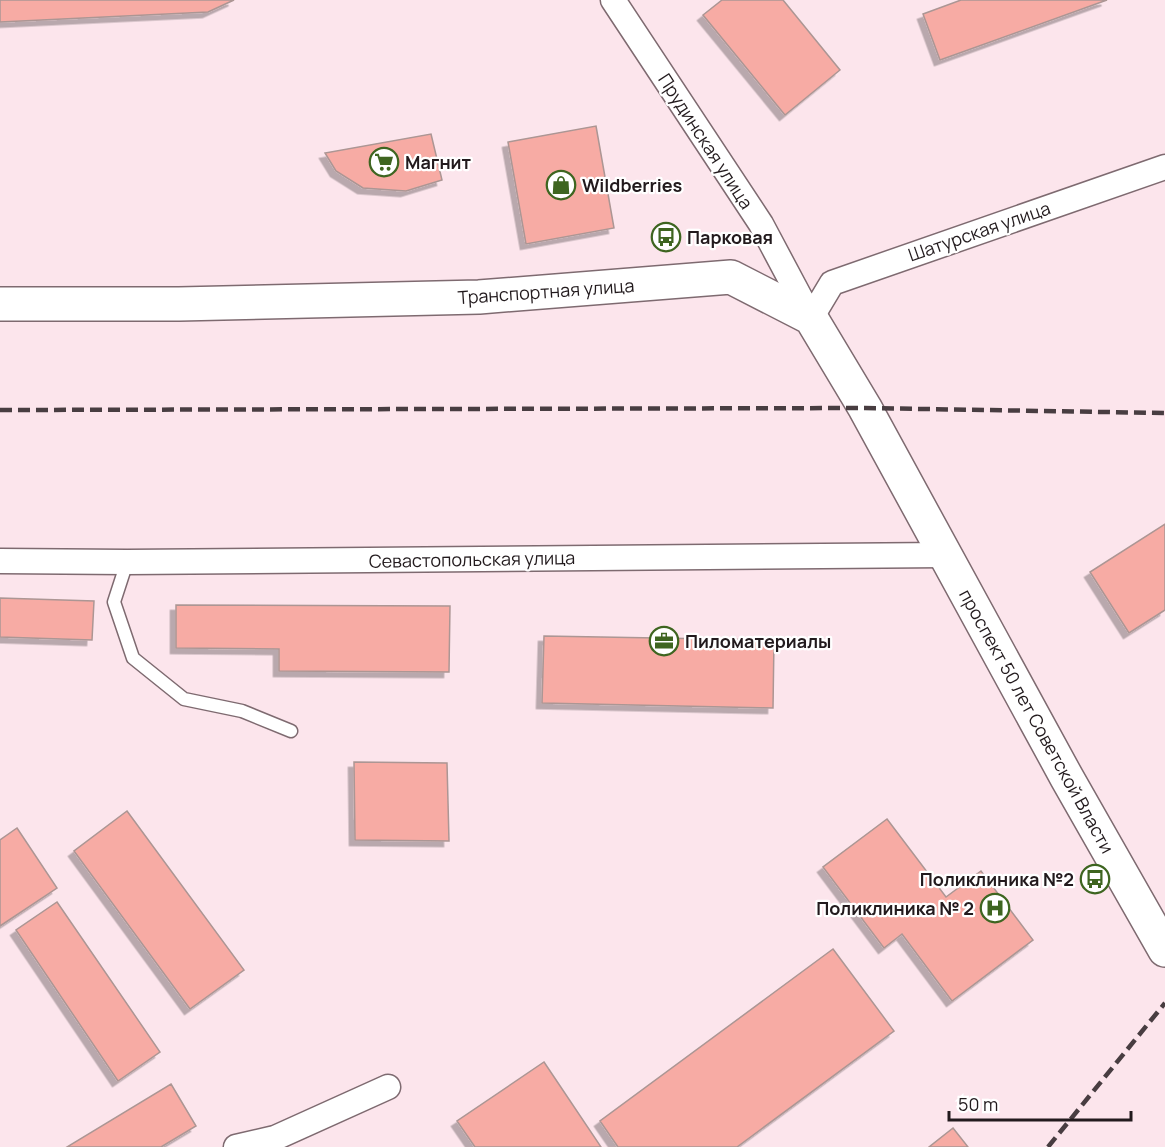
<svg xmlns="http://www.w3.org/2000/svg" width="1165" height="1147" font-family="Manrope,sans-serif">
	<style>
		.building { fill: #f7aba4; stroke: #ac9694; stroke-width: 1.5; filter: url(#shadow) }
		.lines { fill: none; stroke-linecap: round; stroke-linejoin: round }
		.lane-casing { stroke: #7e6a70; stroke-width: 15 }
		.street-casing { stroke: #7e6a70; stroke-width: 27 }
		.secondary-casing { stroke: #7e6a70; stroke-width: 36 }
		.lane { stroke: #fff; stroke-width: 12 }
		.street { stroke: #fff; stroke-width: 24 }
		.secondary { stroke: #fff; stroke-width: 33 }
		.rail { stroke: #483d41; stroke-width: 4.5; stroke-dasharray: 12 6; stroke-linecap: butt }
		.labels { text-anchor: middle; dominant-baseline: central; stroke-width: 4.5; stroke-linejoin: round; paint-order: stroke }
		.street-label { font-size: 18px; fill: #221a1d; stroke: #fff }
		.poi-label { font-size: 18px; font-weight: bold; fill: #221a1d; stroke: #fff; text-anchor: start }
	</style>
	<defs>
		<filter id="shadow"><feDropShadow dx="-5.5" dy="5.5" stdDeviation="0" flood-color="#0004"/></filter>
	</defs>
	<rect width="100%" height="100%" fill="#fce5ec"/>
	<path class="building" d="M0,0H234L208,12L0,22Z
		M722,0H783L840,70L785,115L703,15Z
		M961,0H1107L940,60L923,14Z
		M596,126L614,228L526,244L508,142Z
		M431,134L442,180L406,191L363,188L336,171L325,153Z
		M1165,524V610L1129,633L1090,572Z
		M0,598L94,601L92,640L0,637Z
		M176,605L450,606L449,672L279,671V649L176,648Z
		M544,636L774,640L773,708L542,703Z
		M354,762L447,763L449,841L355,840Z
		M127,811L244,970L190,1009L74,851Z
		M887,819L946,897L981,871L1033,940L952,1001L902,934L884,948L823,867Z
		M17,828L57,888L0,926V840Z
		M57,902L160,1052L118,1081L16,930Z
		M833,949L894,1031L737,1147H618L600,1121Z
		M544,1062L601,1147H475L457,1121Z
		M171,1084L196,1126L161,1147H67Z
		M953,1128L968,1147H929Z"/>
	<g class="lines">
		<g class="lane-casing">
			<path id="lane" d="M127,562L114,602L133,658L184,699L242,711L291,731"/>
		</g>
		<g class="street-casing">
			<path id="street" d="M613,0L761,224L811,318
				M811,318L832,283L1165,167
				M0,561L127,562L945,555
				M236,1147L275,1138L388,1087"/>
		</g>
		<g class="secondary-casing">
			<path id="secondary" d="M0,304H179L479,297L731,277L811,318L865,408L1067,778L1165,950"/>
		</g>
		<use href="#lane" class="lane"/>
		<use href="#street" class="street"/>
		<use href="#secondary" class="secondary"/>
		<path class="rail" d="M0,410L865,408L1165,413
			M1048,1147L1165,1003"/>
	</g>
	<defs>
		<g id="supermarket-ring" transform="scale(1.5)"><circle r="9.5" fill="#fff" stroke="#3e6520" stroke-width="1.5"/><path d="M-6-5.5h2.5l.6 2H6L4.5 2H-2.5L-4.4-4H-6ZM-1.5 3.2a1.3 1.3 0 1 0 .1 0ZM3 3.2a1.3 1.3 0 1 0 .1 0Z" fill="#3e6520"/></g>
		<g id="shop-ring" transform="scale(1.5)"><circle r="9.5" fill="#fff" stroke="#3e6520" stroke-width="1.5"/><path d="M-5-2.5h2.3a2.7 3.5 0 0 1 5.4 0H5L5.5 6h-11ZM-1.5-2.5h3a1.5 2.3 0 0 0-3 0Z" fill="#3e6520"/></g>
		<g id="bus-ring" transform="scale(1.5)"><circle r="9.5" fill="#fff" stroke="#3e6520" stroke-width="1.5"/><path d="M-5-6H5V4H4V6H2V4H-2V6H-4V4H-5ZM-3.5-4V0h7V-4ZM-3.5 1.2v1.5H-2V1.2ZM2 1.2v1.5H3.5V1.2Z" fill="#3e6520"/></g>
		<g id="office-ring" transform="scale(1.5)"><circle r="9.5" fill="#fff" stroke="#3e6520" stroke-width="1.5"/><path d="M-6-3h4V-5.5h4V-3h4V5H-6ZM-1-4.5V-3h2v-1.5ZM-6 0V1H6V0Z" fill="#3e6520"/></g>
		<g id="hospital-ring" transform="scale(1.5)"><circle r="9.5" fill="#fff" stroke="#3e6520" stroke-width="1.5"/><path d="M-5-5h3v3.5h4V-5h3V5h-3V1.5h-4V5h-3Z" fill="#3e6520"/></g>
	</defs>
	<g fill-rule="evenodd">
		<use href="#supermarket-ring" x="384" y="162"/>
		<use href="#shop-ring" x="561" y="185"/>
		<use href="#bus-ring" x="666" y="237"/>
		<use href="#office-ring" x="664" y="641"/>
		<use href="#bus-ring" x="1095" y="879"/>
		<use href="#hospital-ring" x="995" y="908"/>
	</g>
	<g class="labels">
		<g class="street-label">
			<text transform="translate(706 141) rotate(57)">Прудинская улица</text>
			<text transform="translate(979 231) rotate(-19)">Шатурская улица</text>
			<text transform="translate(546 291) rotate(-4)">Транспортная улица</text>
			<text transform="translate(472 559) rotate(-1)">Севастопольская улица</text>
			<text transform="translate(1037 721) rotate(61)">проспект 50 лет Советской Власти</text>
		</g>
		<g class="poi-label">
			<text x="405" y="162">Магнит</text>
			<text x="582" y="185">Wildberries</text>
			<text x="687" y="237">Парковая</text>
			<text x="685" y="641">Пиломатериалы</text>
			<text x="1074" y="879" text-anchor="end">Поликлиника №2</text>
			<text x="974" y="908" text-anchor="end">Поликлиника № 2</text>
		</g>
	</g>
	<path d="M949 1111v9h182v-9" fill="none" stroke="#221a1d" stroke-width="3"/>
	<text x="958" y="1111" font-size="18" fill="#221a1d" stroke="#ffffff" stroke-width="4.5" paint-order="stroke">50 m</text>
</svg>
